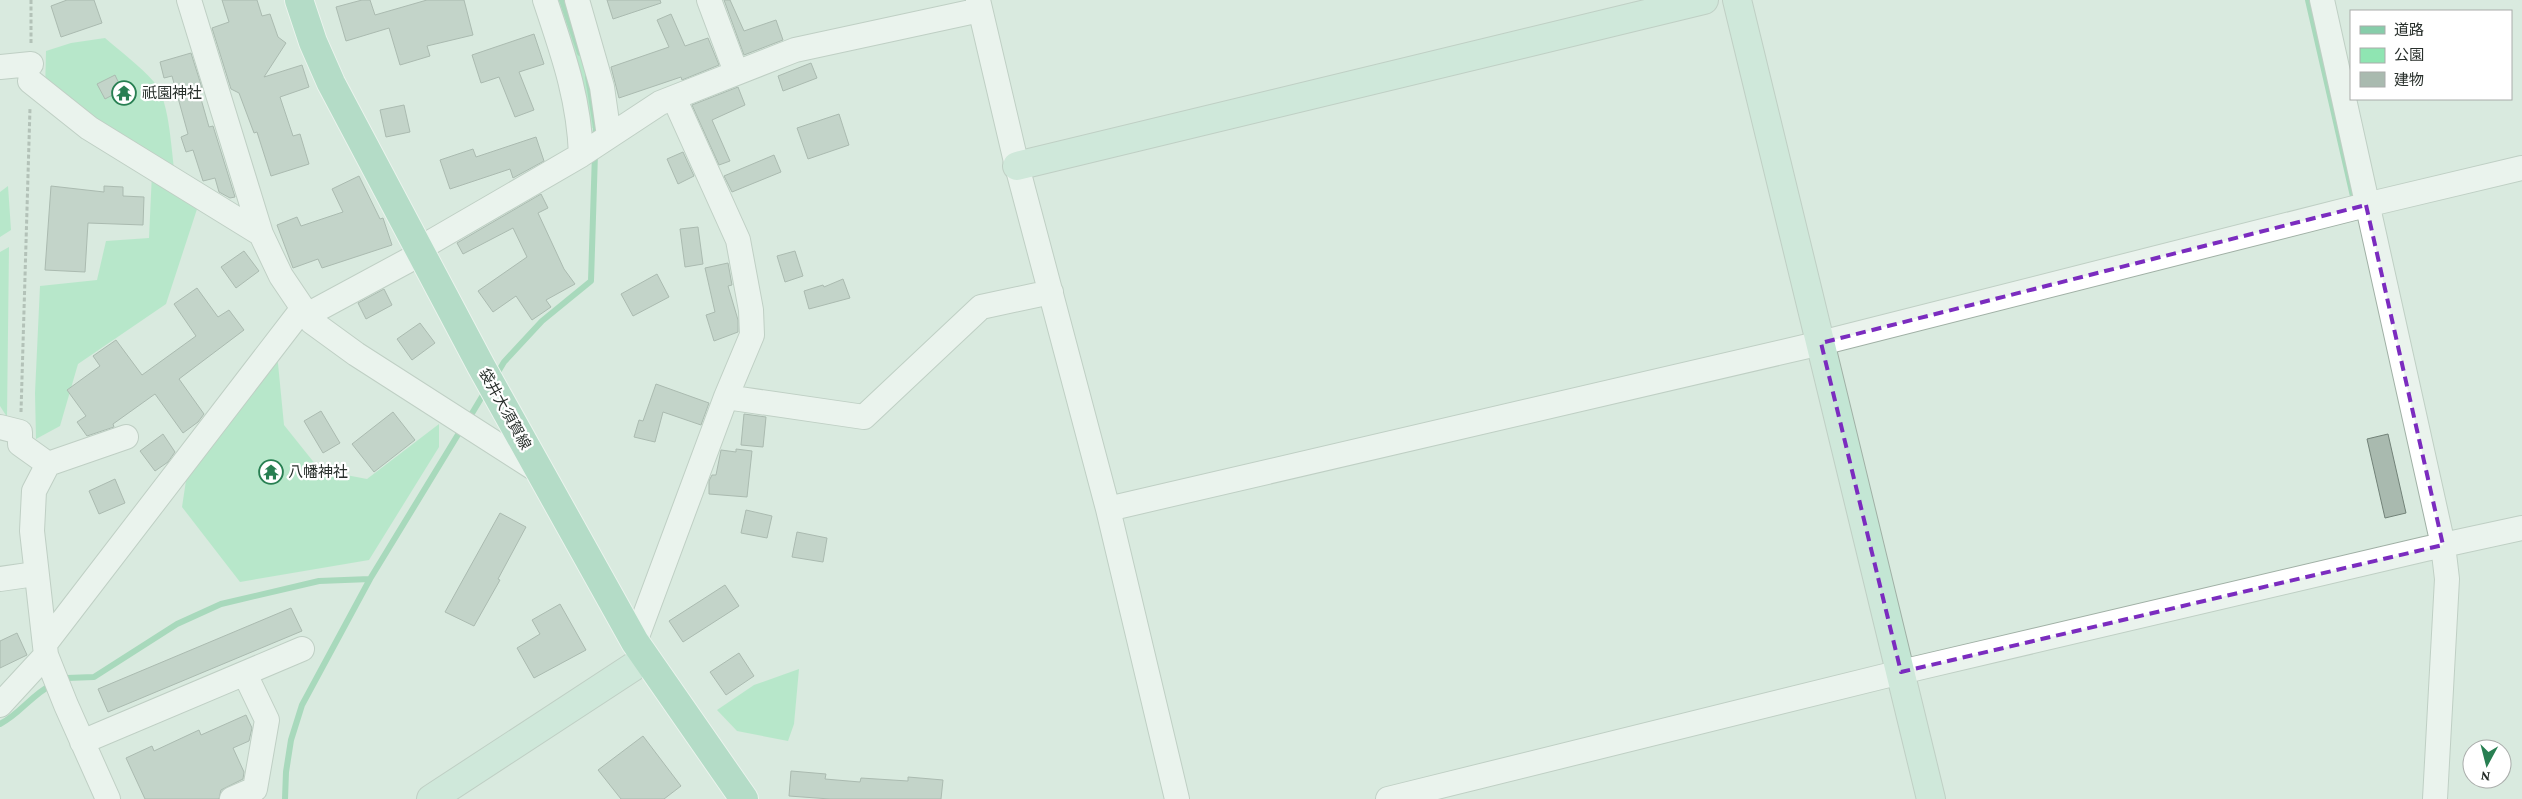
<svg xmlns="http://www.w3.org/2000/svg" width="2522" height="799" font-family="'Crimson Pro','Noto Sans JP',serif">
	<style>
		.green { fill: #8fe5b2 }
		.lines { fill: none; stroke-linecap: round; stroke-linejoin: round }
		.stream { stroke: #6dc592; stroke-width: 6 }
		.building { fill: #a9baaf; stroke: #728278 }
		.street-casing { stroke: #a0b0a5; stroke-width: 26 }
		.secondary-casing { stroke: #a0b0a5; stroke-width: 30 }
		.primary-casing { stroke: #fff; stroke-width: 30 }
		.path { stroke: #86928a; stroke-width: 3; stroke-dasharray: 4 2.5; stroke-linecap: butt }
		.street { stroke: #fff; stroke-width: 24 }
		.secondary { stroke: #c3e6d4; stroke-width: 28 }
		.primary { stroke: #87cdaa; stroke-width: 28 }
		.marked { fill: none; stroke: #7b2cbf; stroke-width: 4; stroke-dasharray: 10 6; stroke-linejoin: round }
		.labels { text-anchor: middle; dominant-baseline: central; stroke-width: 4.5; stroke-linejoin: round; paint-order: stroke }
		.poi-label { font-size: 15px; fill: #282f2b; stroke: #fff; text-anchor: start }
		.street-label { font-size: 15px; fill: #282f2b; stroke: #fff }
	</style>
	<rect width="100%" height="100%" fill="#d9eadf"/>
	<path class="green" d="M550,0H575L609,131L585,127Z
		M105,38C121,52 140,66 154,82C171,101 171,156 176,182L45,93L46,51L71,43Z
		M152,173L198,206L166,304L78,364L60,426L36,439L35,393L40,286L97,280L106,241L149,238Z
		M8,186L11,230L0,237V192Z
		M9,247L7,417L0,406V252Z
		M276,343L284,425L320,470L367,479L439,424V447L369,560L240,582L182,507L190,454Z
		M799,669L794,724L788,741L737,731L717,710L754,685Z"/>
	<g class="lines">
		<path class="stream" d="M562,0L580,53
			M2308,0L2355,205
			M588,77L596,127L595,138
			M495,377L504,362L542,321L591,281L595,153
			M468,420L486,390
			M62,680L67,678L94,677L177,624L221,604L319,581L370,579
			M0,724C20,714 31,695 53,684
			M285,799L286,772L291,740L302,705L370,579L462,428"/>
	</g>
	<path class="building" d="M67,0H94L102,23L61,37L51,6Z
		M222,0H257L262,16L270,14L278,37L286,43L264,77L302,65L309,87L280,97L293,136L300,134L309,164L271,176L257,132L254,133L239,93L231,89L212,28L229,22Z
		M362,0H370L375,15L427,0H464L473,35L427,46L430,56L400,65L389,28L346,41L336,7Z
		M607,0H660L661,3L613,19Z
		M724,0H730L744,31L776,20L783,40L744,55Z
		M671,14L685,46L708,38L719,65L682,80L681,77L619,98L611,67L669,47L657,20Z
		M534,34L544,64L519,72L534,110L515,117L499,77L481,83L472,55Z
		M191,53L203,91L199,92L209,127L213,126L235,197L230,198L219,192L215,178L203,181L193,150L186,152L181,137L188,134L172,76L164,78L160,62Z
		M811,63L817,78L783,91L778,76Z
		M115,75L122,90L105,99L97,84Z
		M738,87L745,105L712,120L730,161L719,165L692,105Z
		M404,105L410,132L386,137L380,110Z
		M839,114L849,145L808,159L797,128Z
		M536,137L544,161L513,178L510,169L450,189L440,160L473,149L476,157Z
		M683,152L694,176L678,184L667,159Z
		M774,155L781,172L732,192L724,176Z
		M359,176L380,219L383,218L392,245L322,268L318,259L293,268L277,225L297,217L301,226L343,212L332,189Z
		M51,186L104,192V186L123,187V196L144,197L143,225L88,223L85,272L45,270Z
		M541,194L548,208L538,213L564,269L575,284L546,300L551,307L532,320L516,296L493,312L478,291L527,257L513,228L463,254L457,243Z
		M698,227L703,264L685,267L680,229Z
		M244,251L259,271L236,288L221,267Z
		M795,251L803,276L785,282L777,256Z
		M728,263L732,285L728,286L738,320V332L714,341L706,315L715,312L705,268Z
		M657,274L669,297L633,316L621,294Z
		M843,279L850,298L809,309L804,291L823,285L824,287Z
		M197,288L218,317L229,310L244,330L179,379L204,414L198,422L183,433L155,394L113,424L114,427L87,436L77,422L86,416L67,390L100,366L93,356L116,340L142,375L196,336L174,304Z
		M384,289L392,305L366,319L358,303Z
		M420,323L435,343L412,360L397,339Z
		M656,384L709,403L701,425L663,412L655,442L634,437L639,420L643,421Z
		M321,411L340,443L323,453L304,421Z
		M393,412L415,440L374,472L352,444Z
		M744,414L766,417L763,447L741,445Z
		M163,434L175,452L168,462L155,471L140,451Z
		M2388,434L2406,513L2385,518L2367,439Z
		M736,449L752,451L747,497L709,494V481L712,475H716L721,450L736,452Z
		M115,479L125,503L99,514L89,491Z
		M746,510L772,516L767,538L741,533Z
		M500,513L526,527L498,579L500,580L474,626L445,612Z
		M797,532L827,538L823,562L792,557Z
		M725,585L739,606L683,642L669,621Z
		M560,604L586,650L534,678L517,648L540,634L532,620Z
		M291,608L302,631L108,712L98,689Z
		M17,633L27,655L0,668V641Z
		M739,653L754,676L726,695L710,672Z
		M246,715L252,728L249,741L233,748L244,772L243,779L221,790L219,799H145L126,758L152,746L154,751L199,730L201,735Z
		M643,736L681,786L664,799H621L598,770Z
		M791,771L826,774L825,779L860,782L861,778L908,781V777L943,780L941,799H830L789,796Z"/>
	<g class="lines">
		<g class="street-casing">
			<path id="street" d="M189,0L261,234L281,276L312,322L356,354L540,472
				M545,0C563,54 579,98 581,155
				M577,0L602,87L609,136
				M709,0L736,72
				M978,0L1017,166L1108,509L1177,799
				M2322,0L2443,545L2447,579L2435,799
				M0,67L31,64
				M30,81L89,128L261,234
				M419,249L581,155L660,103L795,50L980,10
				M307,315L422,253
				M726,397L864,417L981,307L1051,292
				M0,427L20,432V444L48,464
				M1108,509L1821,343L2366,205L2522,168
				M0,579L35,574
				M635,642L726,397L752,335L751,310L738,240L674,98
				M45,644L303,308
				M0,705L46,655
				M82,742L302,649
				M108,799L66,705L46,655L32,531L34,491L48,464L126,437
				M232,799L255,789L267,720L245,674
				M1388,799L1901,672L2425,549L2522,528"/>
		</g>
		<g class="secondary-casing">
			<path id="secondary" d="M1737,0L1931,799
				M1017,166L1704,0
				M431,799L645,659"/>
		</g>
		<g class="primary-casing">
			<path id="primary" d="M299,0L313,42L331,83L481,366L635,642L744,799"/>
		</g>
		<path class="path" d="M31,0V44
			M21,412L30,108"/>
		<use href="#street" class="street"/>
		<use href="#secondary" class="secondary"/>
		<use href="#primary" class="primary"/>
	</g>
	<path d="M0 0H2522V799H0ZM2366,205L2443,545L1901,672L1821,343Z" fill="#d9eadf" fill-opacity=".55" fill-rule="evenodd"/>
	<path class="marked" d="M2366,205L2443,545L1901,672L1821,343Z"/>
	<defs>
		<g id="temple-ring" transform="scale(1.25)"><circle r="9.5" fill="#fff" stroke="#287f52" stroke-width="1.5"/><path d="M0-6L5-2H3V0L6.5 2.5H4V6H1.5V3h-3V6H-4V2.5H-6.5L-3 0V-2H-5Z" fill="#287f52"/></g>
	</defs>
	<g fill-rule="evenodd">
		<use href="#temple-ring" x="124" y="93"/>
		<use href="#temple-ring" x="271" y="472"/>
	</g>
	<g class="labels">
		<g class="poi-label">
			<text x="142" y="93">祇園神社</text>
			<text x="288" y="472">八幡神社</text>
		</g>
		<g class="street-label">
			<text transform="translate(505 409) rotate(61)">袋井大須賀線</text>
		</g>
	</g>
	<rect x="2350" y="10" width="162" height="90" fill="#ffffff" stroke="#a9acaa"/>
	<rect x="2360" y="26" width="25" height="8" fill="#87cdaa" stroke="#a9acaa"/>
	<text x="2394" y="35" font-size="15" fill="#282f2b">道路</text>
	<rect x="2360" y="48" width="25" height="15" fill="#8fe5b2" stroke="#a9acaa"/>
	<text x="2394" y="60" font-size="15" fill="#282f2b">公園</text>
	<rect x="2360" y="72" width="25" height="15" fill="#a9baaf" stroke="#a9acaa"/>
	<text x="2394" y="85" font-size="15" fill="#282f2b">建物</text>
	<g transform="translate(2487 764) rotate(187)"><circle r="24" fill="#ffffff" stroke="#a9acaa"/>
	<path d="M0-4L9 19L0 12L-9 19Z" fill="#287f52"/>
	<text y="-8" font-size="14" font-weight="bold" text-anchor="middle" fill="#282f2b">N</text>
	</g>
</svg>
